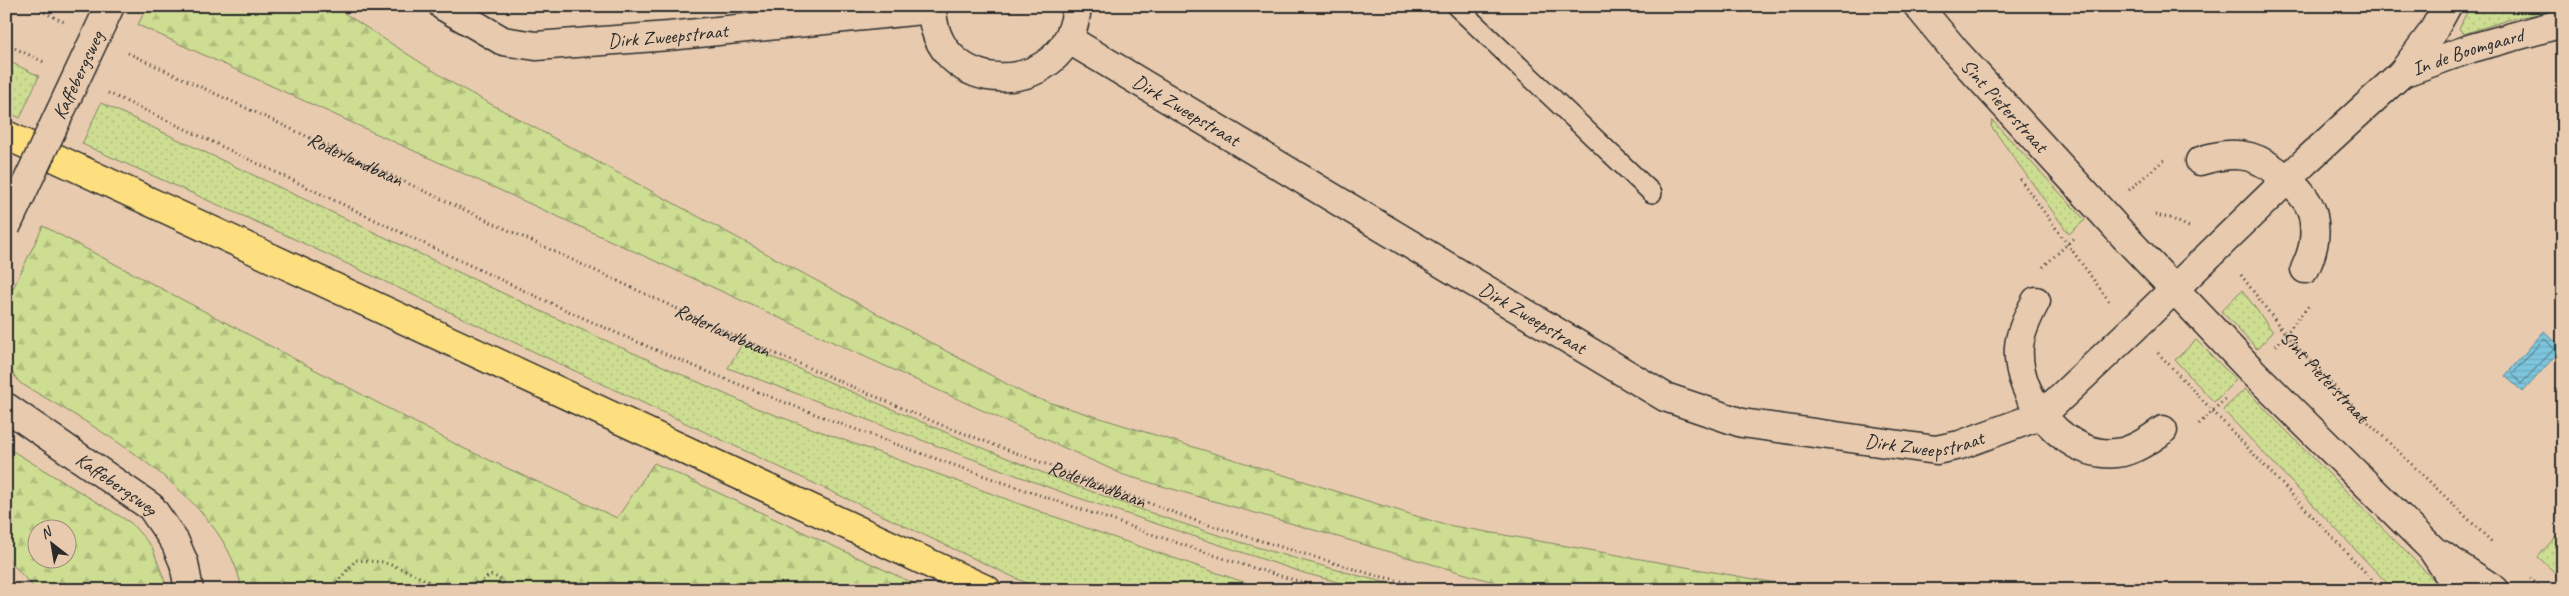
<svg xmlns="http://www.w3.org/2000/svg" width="2569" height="596" font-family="Caveat,sans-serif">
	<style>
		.grass { fill: url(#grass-dots); stroke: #7c845e }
		.forest { fill: url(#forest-firs); stroke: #7c845e; fill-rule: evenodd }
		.water { fill: url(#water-rules); stroke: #5c8896 }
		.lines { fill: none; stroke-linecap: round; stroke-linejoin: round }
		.shore { stroke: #4c6972; stroke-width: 1 }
		.service-casing { stroke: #2b2b2b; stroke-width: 22 }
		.minor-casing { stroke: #2b2b2b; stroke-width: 31 }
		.tertiary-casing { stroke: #2b2b2b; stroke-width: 31 }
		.primary-casing { stroke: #2b2b2b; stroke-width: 31 }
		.path { stroke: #2b2b2b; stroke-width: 3; stroke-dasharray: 1 4; stroke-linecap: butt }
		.service { stroke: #e8cbaf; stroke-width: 19 }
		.minor { stroke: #e8cbaf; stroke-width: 28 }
		.tertiary { stroke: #e8cbaf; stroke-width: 28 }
		.primary { stroke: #fedf80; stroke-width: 28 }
		.minor-bridge-casing { stroke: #2b2b2b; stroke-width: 31; stroke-linecap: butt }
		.minor-bridge { stroke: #e8cbaf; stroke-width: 28 }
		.labels { text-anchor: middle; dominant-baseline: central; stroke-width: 5; stroke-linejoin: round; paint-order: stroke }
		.street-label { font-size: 20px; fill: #2b2b2b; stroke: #e8cbaf }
	</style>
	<defs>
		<pattern id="grass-dots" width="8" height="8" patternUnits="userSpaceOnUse" patternTransform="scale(1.25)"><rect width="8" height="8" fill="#cddd91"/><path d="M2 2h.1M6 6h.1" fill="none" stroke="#b0be7d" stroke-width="1.8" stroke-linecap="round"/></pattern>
		<pattern id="forest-firs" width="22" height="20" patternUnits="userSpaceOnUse" patternTransform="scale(1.25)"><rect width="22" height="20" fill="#cddd91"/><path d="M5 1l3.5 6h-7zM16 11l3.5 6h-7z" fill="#b0be7d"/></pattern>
		<pattern id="water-rules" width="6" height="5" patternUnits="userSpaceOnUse" patternTransform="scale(1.25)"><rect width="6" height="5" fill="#7dc6dd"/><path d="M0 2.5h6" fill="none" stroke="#6caabe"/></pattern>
	</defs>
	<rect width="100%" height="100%" fill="#e8cbaf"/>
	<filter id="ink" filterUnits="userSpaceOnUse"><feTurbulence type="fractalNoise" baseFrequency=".02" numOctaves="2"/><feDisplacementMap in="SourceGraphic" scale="10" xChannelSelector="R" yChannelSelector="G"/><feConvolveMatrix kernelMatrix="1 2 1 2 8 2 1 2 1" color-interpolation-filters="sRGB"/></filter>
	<g filter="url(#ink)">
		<path class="grass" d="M2470,6H2549L2545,13L2514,18L2463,34L2459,28Z
			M6,60L39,76L20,118L6,111Z
			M101,103L549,315L756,408L1086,528L1267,590H1041L290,237L82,144Z
			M1992,120L2085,220L2069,234L1991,126Z
			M2242,290L2273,332L2257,349L2221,311Z
			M2196,340L2236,380L2214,402L2175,360Z
			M742,344C841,387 940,431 1041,472C1161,520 1288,559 1415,590H1367L1304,573L1064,493L728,368Z
			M2245,389L2427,573L2443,590H2395L2386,582L2223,410Z
			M2556,536L2563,543V580L2538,557Z"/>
		<path class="forest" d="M147,6H333L454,84L1029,396L1442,524L1816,590H1521L1124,475L138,25Z
			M43,226L465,449L617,518L654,463L928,590H242C225,495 96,428 20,383L6,364V303Z
			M6,447L131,523L152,547L168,590H36L6,557ZM38,528H68V558H38Z"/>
		<path class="water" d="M2544,331L2562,348L2523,392L2505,376Z"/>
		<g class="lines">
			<path class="shore" d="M2543,340H2546L2554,349L2521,384L2513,374Z"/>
			<g class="service-casing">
				<path id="service" d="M1456,6L1652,193"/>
			</g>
			<g class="minor-casing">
				<g id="minor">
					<path id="s3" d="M443,6L503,41L536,46L669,36L932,9"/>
					<path d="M932,6C932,99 1069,103 1077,6"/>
					<path id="s4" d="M2447,6L2432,33L2402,73L2472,48L2563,23"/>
					<path id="s5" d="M1068,39L1665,397L1742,423L1936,450L1960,445L2042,415L2134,328L2306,161L2402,73"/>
					<path d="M2200,161C2216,156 2233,152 2250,157C2271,163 2309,194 2313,216C2317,236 2313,252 2305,269"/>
					<path d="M2036,301C2029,314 2020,332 2019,347C2015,398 2068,464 2123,452C2138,448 2151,439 2163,430"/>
					<path id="s6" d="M6,407L151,507L175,542L184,563L189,590"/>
				</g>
			</g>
			<g class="tertiary-casing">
				<g id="tertiary">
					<path id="s7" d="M1918,6L1956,52L2124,236L2253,372L2432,549L2459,590"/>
					<path d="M2440,554L2495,590"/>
				</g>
			</g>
			<g class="primary-casing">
				<path id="primary" d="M6,135L987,590"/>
			</g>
			<g class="path">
				<path d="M31,6L64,22"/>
				<path d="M6,44L44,62"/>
				<path id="s1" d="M128,53L742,339L939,424L1202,523L1374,575L1441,590"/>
				<path d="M108,93C273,169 435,251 601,326C751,393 905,449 1060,502C1150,533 1240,567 1332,590"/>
				<path d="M2020,179L2109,301"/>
				<path d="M2129,190L2164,160"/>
				<path d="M2155,215L2170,218L2189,227"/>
				<path d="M2043,267L2075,237"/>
				<path id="s2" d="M2241,275L2286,335L2313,364L2366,420L2493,543"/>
				<path d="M2276,346L2310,304"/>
				<path d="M2158,353L2382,590"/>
				<path d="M2199,424L2227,397"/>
				<path d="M2530,578L2543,590"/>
				<path d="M330,590L356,560L382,562L403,569L446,590"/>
				<path d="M471,590L490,575L499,578L507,590"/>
			</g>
			<use href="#service" class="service"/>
			<use href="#minor" class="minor"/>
			<use href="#tertiary" class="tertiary"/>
			<use href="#primary" class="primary"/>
			<g class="minor-bridge-casing">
				<g id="minor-bridge">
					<path id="s8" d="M6,227L110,6"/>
				</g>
			</g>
			<use href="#minor-bridge" class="minor-bridge"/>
		</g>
	</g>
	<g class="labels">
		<g class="street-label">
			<text stroke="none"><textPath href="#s3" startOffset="235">Dirk Zweepstraat</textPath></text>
			<text stroke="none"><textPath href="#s4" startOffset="150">In de Boomgaard</textPath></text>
			<text stroke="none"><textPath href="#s8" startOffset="168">Kaffebergsweg</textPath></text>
			<text stroke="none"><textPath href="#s7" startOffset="132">Sint Pieterstraat</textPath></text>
			<text stroke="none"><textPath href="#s5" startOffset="138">Dirk Zweepstraat</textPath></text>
			<text stroke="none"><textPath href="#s1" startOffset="251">Roderlandbaan</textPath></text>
			<text stroke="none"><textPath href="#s5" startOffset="542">Dirk Zweepstraat</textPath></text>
			<text stroke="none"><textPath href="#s1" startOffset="656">Roderlandbaan</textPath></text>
			<text stroke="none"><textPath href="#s2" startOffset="132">Sint Pieterstraat</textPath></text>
			<text stroke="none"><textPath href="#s5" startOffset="962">Dirk Zweepstraat</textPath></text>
			<text stroke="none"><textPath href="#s1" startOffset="1061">Roderlandbaan</textPath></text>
			<text stroke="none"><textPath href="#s6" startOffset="135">Kaffebergsweg</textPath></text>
		</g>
	</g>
	<rect width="2569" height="596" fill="none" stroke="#e8cbaf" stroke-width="25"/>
	<rect x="12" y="12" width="2544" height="571" fill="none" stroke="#2b2b2b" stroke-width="2" filter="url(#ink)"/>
	<g transform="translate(52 544) rotate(329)"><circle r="24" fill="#e8cbaf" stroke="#9c8b7a"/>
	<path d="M0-4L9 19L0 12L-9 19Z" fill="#2b2b2b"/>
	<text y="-8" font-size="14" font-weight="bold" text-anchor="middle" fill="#2b2b2b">N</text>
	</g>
</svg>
